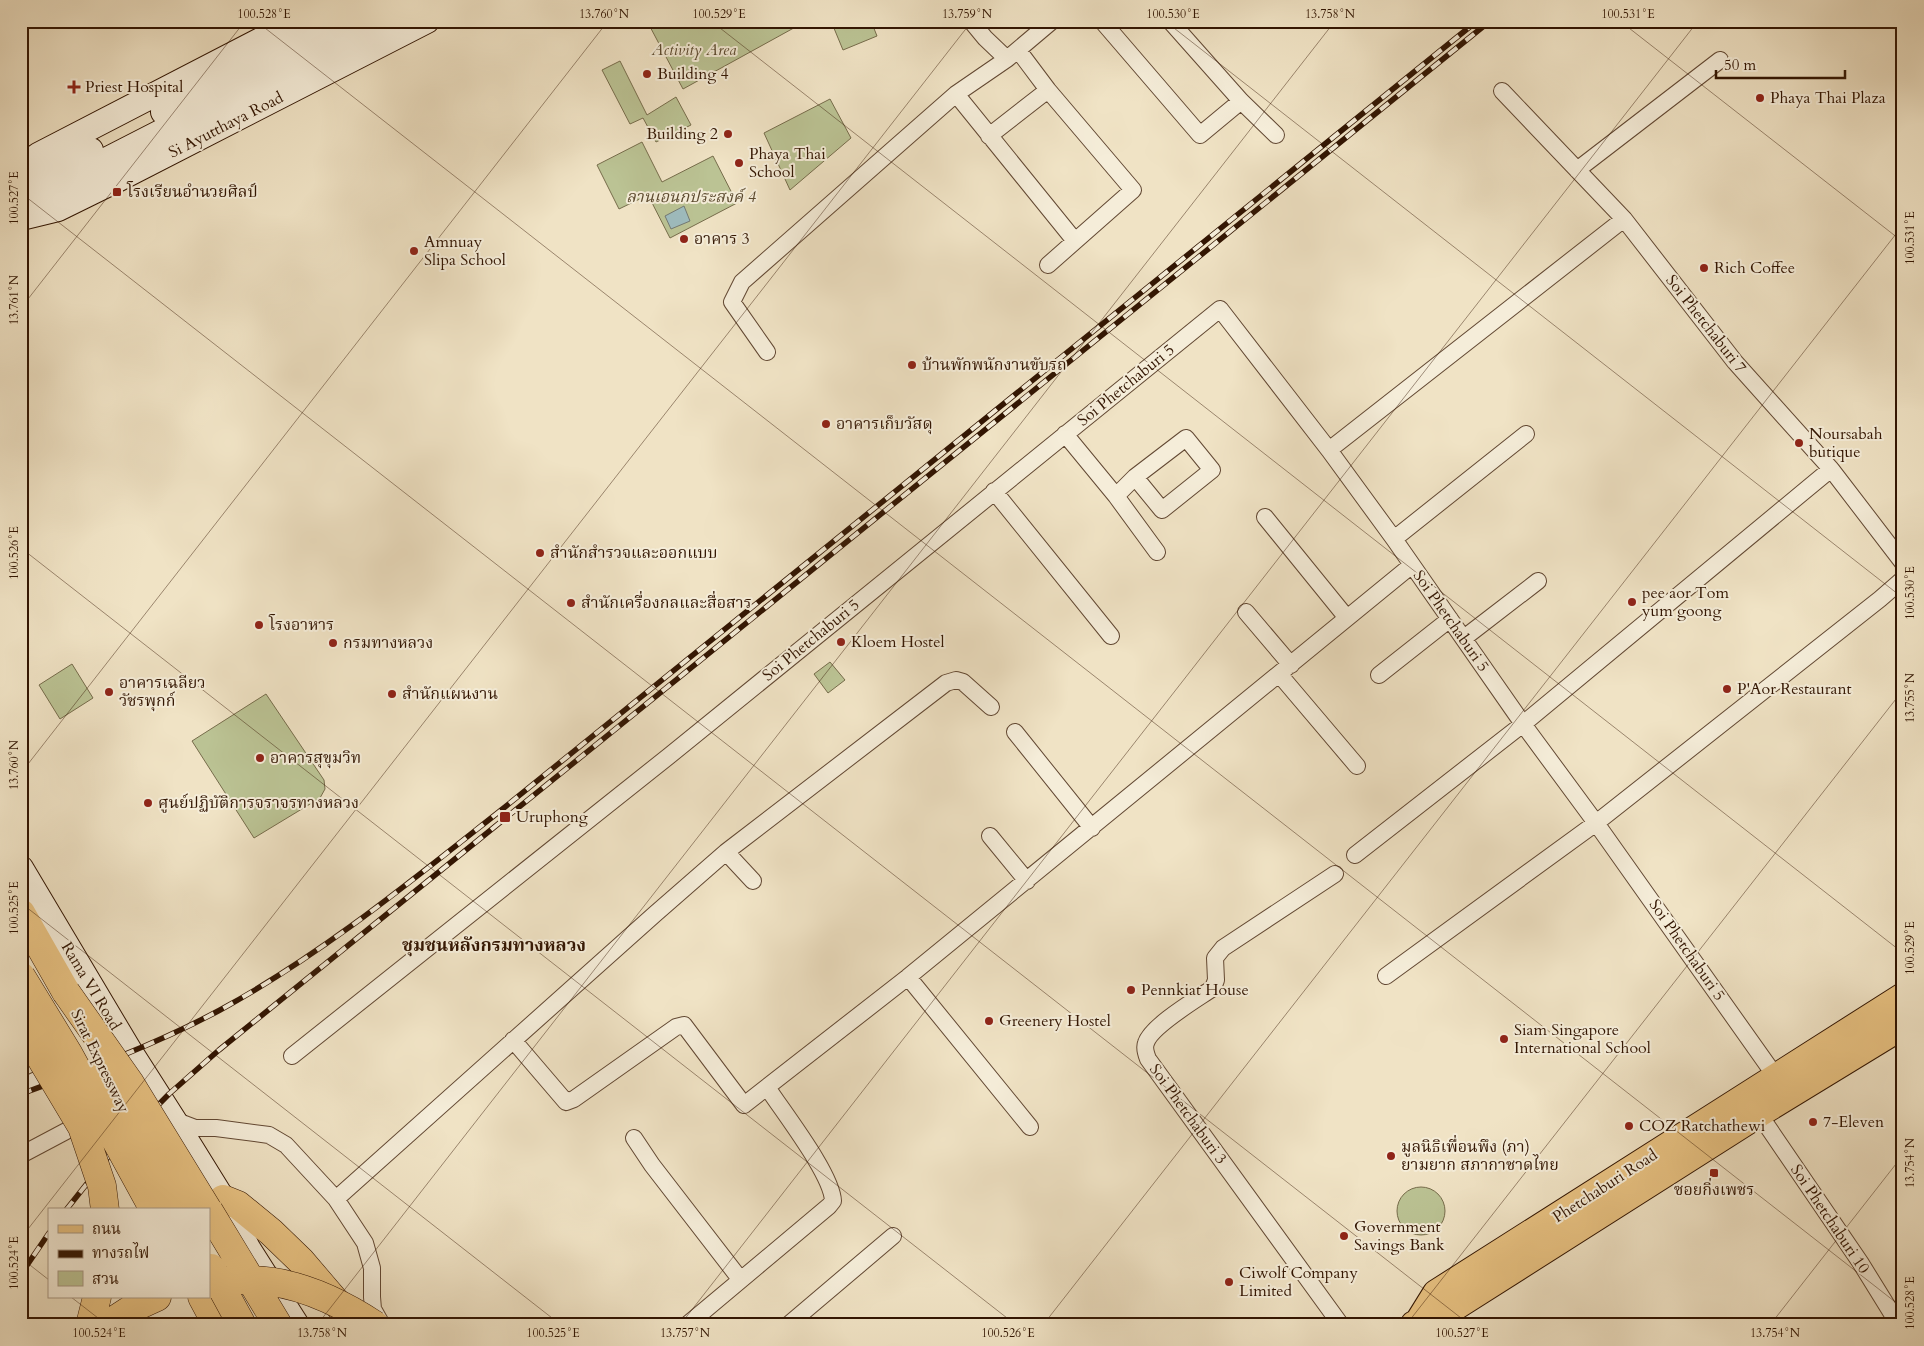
<svg xmlns="http://www.w3.org/2000/svg" width="1924" height="1346" font-family="Cardo,'Noto Serif Thai',serif">
	<style>
		.green { fill: #bbc394; stroke: #766c4b }
		.water { fill: #9ebcbe; stroke: #737973 }
		.lines { fill: none; stroke-linecap: round; stroke-linejoin: round }
		.street-casing { stroke: #624833; stroke-width: 18 }
		.secondary-casing { stroke: #321502; stroke-width: 26 }
		.primary-casing { stroke: #321502; stroke-width: 28 }
		.highway-casing { stroke: #321502; stroke-width: 29 }
		.street { stroke: #f5edd9; stroke-width: 16 }
		.secondary { stroke: #f5edd9; stroke-width: 24 }
		.primary { stroke: #e8c282; stroke-width: 26 }
		.highway { stroke: #e8c282; stroke-width: 28 }
		.rail-casing { stroke: #321502; stroke-width: 5.5 }
		.rail { stroke: #f5edd9; stroke-width: 4; stroke-dasharray: 11; stroke-linecap: butt }
		.highway-bridge-casing { stroke: #321502; stroke-width: 29; stroke-linecap: butt }
		.highway-bridge { stroke: #e8c282; stroke-width: 28 }
		.ticks { fill: none; stroke: #321502; stroke-width: 1; stroke-opacity: 0.45 }
		.poi-dot { fill: #8f2418; stroke: #f5edd9; stroke-width: 2 }
		.labels { text-anchor: middle; dominant-baseline: central; stroke-width: 4; stroke-linejoin: round; paint-order: stroke }
		.park-label { font-size: 16px; font-style: italic; fill: #5b492e; stroke: #f5edd9 }
		.poi-label { font-size: 16px; fill: #321502; stroke: #f5edd9; text-anchor: start }
		.street-label { font-size: 16px; fill: #321502; stroke: #f5edd9 }
		.neighbourhood-label { font-size: 18px; font-weight: bold; fill: #321502; stroke: #f5edd9 }
		.neatline { fill: none; stroke: #321502; stroke-width: 2 }
		.ticks-label { font-size: 12px; text-anchor: middle; fill: #321502 }
	</style>
	<rect width="100%" height="100%" fill="#f0e3c5"/>
	<filter id="stains"><feTurbulence type="fractalNoise" baseFrequency=".004" numOctaves="4"/><feColorMatrix values="0 0 0 0 .2 0 0 0 0 .09 0 0 0 0 .02 0 0 0 .5 -.17"/></filter>
	<radialGradient id="worn" r=".72"><stop offset=".6" stop-color="#630" stop-opacity="0"/><stop offset="1" stop-color="#630" stop-opacity=".3"/></radialGradient>
	<path class="green" d="M647,21H799L801,24L683,89Z
		M831,21H871L877,36L843,50Z
		M620,61L647,115L676,97L691,125L656,142L643,118L630,124L602,70Z
		M830,99L851,138L790,190L764,133Z
		M642,142L662,182L713,156L737,203L670,238L648,195L619,209L597,165Z
		M830,662L845,680L828,693L814,674Z
		M72,664L93,698L60,719L39,685Z
		M266,694L324,780L325,789L320,798L254,838L192,741Z
		M1397 1211a24 24 0 1 1 48 0a24 24 0 1 1-48 0Z"/>
	<path class="water" d="M684,206L690,221L671,229L665,216Z"/>
	<g class="lines">
		<g class="street-casing">
			<path id="street" d="M971,21L985,38L1007,59
				M1102,21L1200,135L1241,101
				M1170,21L1241,101L1276,135
				M1018,50L1048,90L1133,190L1048,265
				M1502,91L1624,219L1735,362L1831,469L1903,563
				M956,94L1075,241
				M989,136L1048,90
				M1577,170L1720,60
				M767,352L732,302L742,282L956,94L1007,59L1052,21
				M1065,434L1116,496L1135,477L1186,438L1212,470L1162,510L1135,477
				M1329,450L1624,219
				M994,491L1111,636
				M1116,496L1157,552
				M1265,517L1347,618
				M1394,539L1526,434
				M1246,612L1291,665
				M1464,638L1538,581
				M1279,674L1357,766
				M1379,675L1450,619
				M1015,732L1092,828
				M990,836L1027,881
				M726,852L753,881
				M1355,855L1523,724L1831,469
				M1335,874L1223,948L1215,958L1216,980L1213,988C1197,999 1151,1026 1146,1043C1144,1048 1146,1054 1148,1059L1341,1325
				M1386,976L1596,823L1880,599L1903,579
				M908,977L1030,1127
				M513,1040L566,1102L574,1099L676,1027L684,1025L744,1105L908,977L1412,565
				M292,1056L669,756L1220,309L1329,450L1394,539L1523,724L1596,823L1776,1077
				M21,1085L32,1082L56,1071
				M1759,1114L1860,1262L1899,1325
				M174,1120L195,1128H216L269,1135L286,1145L336,1199L365,1243L372,1268V1297L373,1309L382,1325
				M634,1138L652,1165L740,1279
				M21,1155L87,1120
				M336,1199L655,914L726,852L946,683L956,680L963,682L991,707
				M687,1325L829,1206L833,1201C832,1174 783,1112 767,1087
				M788,1325L893,1236"/>
		</g>
		<g class="secondary-casing">
			<path id="secondary" d="M163,112L340,21
				M21,167L38,155L297,21
				M21,180L43,173L91,150
				M21,210L55,186L377,21
				M21,218L58,209L119,179L427,21
				M21,868L130,1051L174,1120L223,1199L248,1248L297,1325"/>
		</g>
		<g class="primary-casing">
			<path id="primary" d="M1418,1322L1436,1293L1903,996
				M1414,1324L1449,1311L1759,1114L1903,1026"/>
		</g>
		<g class="highway-casing">
			<path id="highway" d="M21,913L66,992
				M223,1199L238,1205L271,1232L301,1261L342,1309
				M202,1297L217,1325
				M90,1325L97,1297
				M107,1325L133,1308L157,1297"/>
		</g>
		<use href="#street" class="street"/>
		<use href="#secondary" class="secondary"/>
		<use href="#primary" class="primary"/>
		<use href="#highway" class="highway"/>
		<g class="rail-casing">
			<path id="rail" d="M21,1094C89,1069 157,1044 220,1010C321,955 410,882 500,811L1477,21
				M66,1210L112,1152L169,1094L219,1050L1490,21
				M21,1274L49,1233"/>
		</g>
		<use href="#rail" class="rail"/>
		<g class="highway-bridge-casing">
			<path id="highway-bridge" d="M21,976L68,1053L154,1210
				M66,992L130,1083L208,1210
				M21,1025L82,1127L102,1186L105,1210
				M103,1067L124,1111L178,1210
				M209,1211L278,1325
				M211,1268L242,1325
				M209,1284C221,1282 235,1279 248,1280C294,1280 337,1300 375,1325"/>
		</g>
		<use href="#highway-bridge" class="highway-bridge"/>
	</g>
	<path class="ticks" d="M256,21L1903,1308M711,21L1903,953M1165,21L1903,598M1620,21L1903,242M21,193L1470,1325M21,308L245,21M21,548L1016,1325M21,773L608,21M21,903L561,1325M21,1238L972,21M21,1258L49,1280M71,1297L107,1325M317,1325L1335,21M680,1325L1698,21M1043,1325L1903,225M1406,1325L1903,690M1770,1325L1903,1155"/>
	<g class="poi-dot">
		<circle cx="647" cy="74" r="5"/>
		<path d="M71.5 79.5h5v5h5v5h-5v5h-5v-5h-5v-5h5z"/>
		<circle cx="1760" cy="98" r="5"/>
		<circle cx="728" cy="134" r="5"/>
		<circle cx="739" cy="163" r="5"/>
		<rect x="112" y="187" width="10" height="10" rx="2.5"/>
		<circle cx="684" cy="239" r="5"/>
		<circle cx="414" cy="251" r="5"/>
		<circle cx="1704" cy="268" r="5"/>
		<circle cx="912" cy="365" r="5"/>
		<circle cx="826" cy="424" r="5"/>
		<circle cx="1799" cy="443" r="5"/>
		<circle cx="540" cy="553" r="5"/>
		<circle cx="1632" cy="602" r="5"/>
		<circle cx="571" cy="603" r="5"/>
		<circle cx="259" cy="625" r="5"/>
		<circle cx="841" cy="642" r="5"/>
		<circle cx="333" cy="643" r="5"/>
		<circle cx="1727" cy="689" r="5"/>
		<circle cx="109" cy="692" r="5"/>
		<circle cx="392" cy="694" r="5"/>
		<circle cx="260" cy="758" r="5"/>
		<circle cx="148" cy="803" r="5"/>
		<rect x="499" y="811" width="12" height="12" rx="2.5"/>
		<circle cx="1131" cy="990" r="5"/>
		<circle cx="989" cy="1021" r="5"/>
		<circle cx="1504" cy="1039" r="5"/>
		<circle cx="1813" cy="1122" r="5"/>
		<circle cx="1629" cy="1126" r="5"/>
		<circle cx="1391" cy="1156" r="5"/>
		<rect x="1709" y="1168" width="10" height="10" rx="2.5"/>
		<circle cx="1344" cy="1236" r="5"/>
		<circle cx="1229" cy="1282" r="5"/>
	</g>
	<g class="labels">
		<g class="park-label">
			<text x="694" y="50">Activity Area</text>
			<text x="691" y="197">ลานเอนกประสงค์ 4</text>
		</g>
		<g class="poi-label">
			<text x="657" y="74">Building 4</text>
			<text x="85" y="87">Priest Hospital</text>
			<text x="1770" y="98">Phaya Thai Plaza</text>
			<text x="718" y="134" text-anchor="end">Building 2</text>
			<text x="749" y="154">Phaya Thai<tspan x="749" dy="18">School</tspan></text>
			<text x="127" y="192">โรงเรียนอำนวยศิลป์</text>
			<text x="694" y="239">อาคาร 3</text>
			<text x="424" y="242">Amnuay<tspan x="424" dy="18">Slipa School</tspan></text>
			<text x="1714" y="268">Rich Coffee</text>
			<text x="922" y="365">บ้านพักพนักงานขับรถ</text>
			<text x="836" y="424">อาคารเก็บวัสดุ</text>
			<text x="1809" y="434">Noursabah<tspan x="1809" dy="18">butique</tspan></text>
			<text x="550" y="553">สำนักสำรวจและออกแบบ</text>
			<text x="1642" y="593">pee aor Tom<tspan x="1642" dy="18">yum goong</tspan></text>
			<text x="581" y="603">สำนักเครื่องกลและสื่อสาร</text>
			<text x="269" y="625">โรงอาหาร</text>
			<text x="851" y="642">Kloem Hostel</text>
			<text x="343" y="643">กรมทางหลวง</text>
			<text x="119" y="683">อาคารเฉลียว<tspan x="119" dy="18">วัชรพุกก์</tspan></text>
			<text x="1737" y="689">P'Aor Restaurant</text>
			<text x="402" y="694">สำนักแผนงาน</text>
			<text x="270" y="758">อาคารสุขุมวิท</text>
			<text x="158" y="803">ศูนย์ปฏิบัติการจราจรทางหลวง</text>
			<text x="516" y="817">Uruphong</text>
			<text x="1141" y="990">Pennkiat House</text>
			<text x="999" y="1021">Greenery Hostel</text>
			<text x="1514" y="1030">Siam Singapore<tspan x="1514" dy="18">International School</tspan></text>
			<text x="1823" y="1122">7-Eleven</text>
			<text x="1639" y="1126">COZ Ratchathewi</text>
			<text x="1401" y="1147">มูลนิธิเพื่อนพึง (ภา)<tspan x="1401" dy="18">ยามยาก สภากาชาดไทย</tspan></text>
			<text x="1714" y="1190" text-anchor="middle">ซอยกิ่งเพชร</text>
			<text x="1354" y="1227">Government<tspan x="1354" dy="18">Savings Bank</tspan></text>
			<text x="1239" y="1273">Ciwolf Company<tspan x="1239" dy="18">Limited</tspan></text>
		</g>
		<g class="street-label">
			<text transform="translate(226 125) rotate(-27)">Si Ayutthaya Road</text>
			<text transform="translate(1706 324) rotate(52)">Soi Phetchaburi 7</text>
			<text transform="translate(1126 385) rotate(-39)">Soi Phetchaburi 5</text>
			<text transform="translate(1451 621) rotate(55)">Soi Phetchaburi 5</text>
			<text transform="translate(811 640) rotate(-39)">Soi Phetchaburi 5</text>
			<text transform="translate(1687 950) rotate(55)">Soi Phetchaburi 5</text>
			<text transform="translate(91 986) rotate(59)">Rama VI Road</text>
			<text transform="translate(100 1061) rotate(64)">Sirat Expressway</text>
			<text transform="translate(1188 1114) rotate(54)">Soi Phetchaburi 3</text>
			<text transform="translate(1605 1186) rotate(-33)">Phetchaburi Road</text>
			<text transform="translate(1830 1219) rotate(56)">Soi Phetchaburi 10</text>
		</g>
		<g class="neighbourhood-label">
			<text x="494" y="945">ชุมชนหลังกรมทางหลวง</text>
		</g>
	</g>
	<rect width="1924" height="1346" fill="none" stroke="#f0e3c5" stroke-width="55"/>
	<rect x="48" y="1208" width="162" height="90" fill="#f5edd9" stroke="#a79783"/>
	<rect x="58" y="1225" width="25" height="8" fill="#e8c282" stroke="#a79783"/>
	<text x="92" y="1234" font-size="15" fill="#321502">ถนน</text>
	<rect x="58" y="1250" width="25" height="8" fill="#321502" stroke="#a79783"/>
	<text x="92" y="1258" font-size="15" fill="#321502">ทางรถไฟ</text>
	<rect x="58" y="1271" width="25" height="15" fill="#bbc394" stroke="#a79783"/>
	<text x="92" y="1284" font-size="15" fill="#321502">สวน</text>
	<path d="M1716 70v8h129v-8" fill="none" stroke="#321502" stroke-width="2.5"/>
	<text x="1724" y="70" font-size="15" fill="#321502" stroke="#f5edd9" stroke-width="4" paint-order="stroke">50 m</text>
	<rect x="28" y="28" width="1868" height="1290" class="neatline"/>
	<g class="ticks-label">
		<text x="264" y="18">100.528°E</text>
		<text x="604" y="18">13.760°N</text>
		<text x="719" y="18">100.529°E</text>
		<text x="967" y="18">13.759°N</text>
		<text x="1173" y="18">100.530°E</text>
		<text x="1330" y="18">13.758°N</text>
		<text x="1628" y="18">100.531°E</text>
		<text transform="translate(14 198) rotate(-90)" y="4">100.527°E</text>
		<text transform="translate(1910 238) rotate(-90)" y="4">100.531°E</text>
		<text transform="translate(14 300) rotate(-90)" y="4">13.761°N</text>
		<text transform="translate(14 553) rotate(-90)" y="4">100.526°E</text>
		<text transform="translate(1910 593) rotate(-90)" y="4">100.530°E</text>
		<text transform="translate(1910 698) rotate(-90)" y="4">13.755°N</text>
		<text transform="translate(14 765) rotate(-90)" y="4">13.760°N</text>
		<text transform="translate(14 908) rotate(-90)" y="4">100.525°E</text>
		<text transform="translate(1910 948) rotate(-90)" y="4">100.529°E</text>
		<text transform="translate(1910 1163) rotate(-90)" y="4">13.754°N</text>
		<text transform="translate(14 1263) rotate(-90)" y="4">100.524°E</text>
		<text transform="translate(1910 1303) rotate(-90)" y="4">100.528°E</text>
		<text x="99" y="1337">100.524°E</text>
		<text x="322" y="1337">13.758°N</text>
		<text x="553" y="1337">100.525°E</text>
		<text x="685" y="1337">13.757°N</text>
		<text x="1008" y="1337">100.526°E</text>
		<text x="1462" y="1337">100.527°E</text>
		<text x="1775" y="1337">13.754°N</text>
	</g>
	<rect width="100%" height="100%" filter="url(#stains)"/>
	<rect width="100%" height="100%" fill="url(#worn)"/>
</svg>
